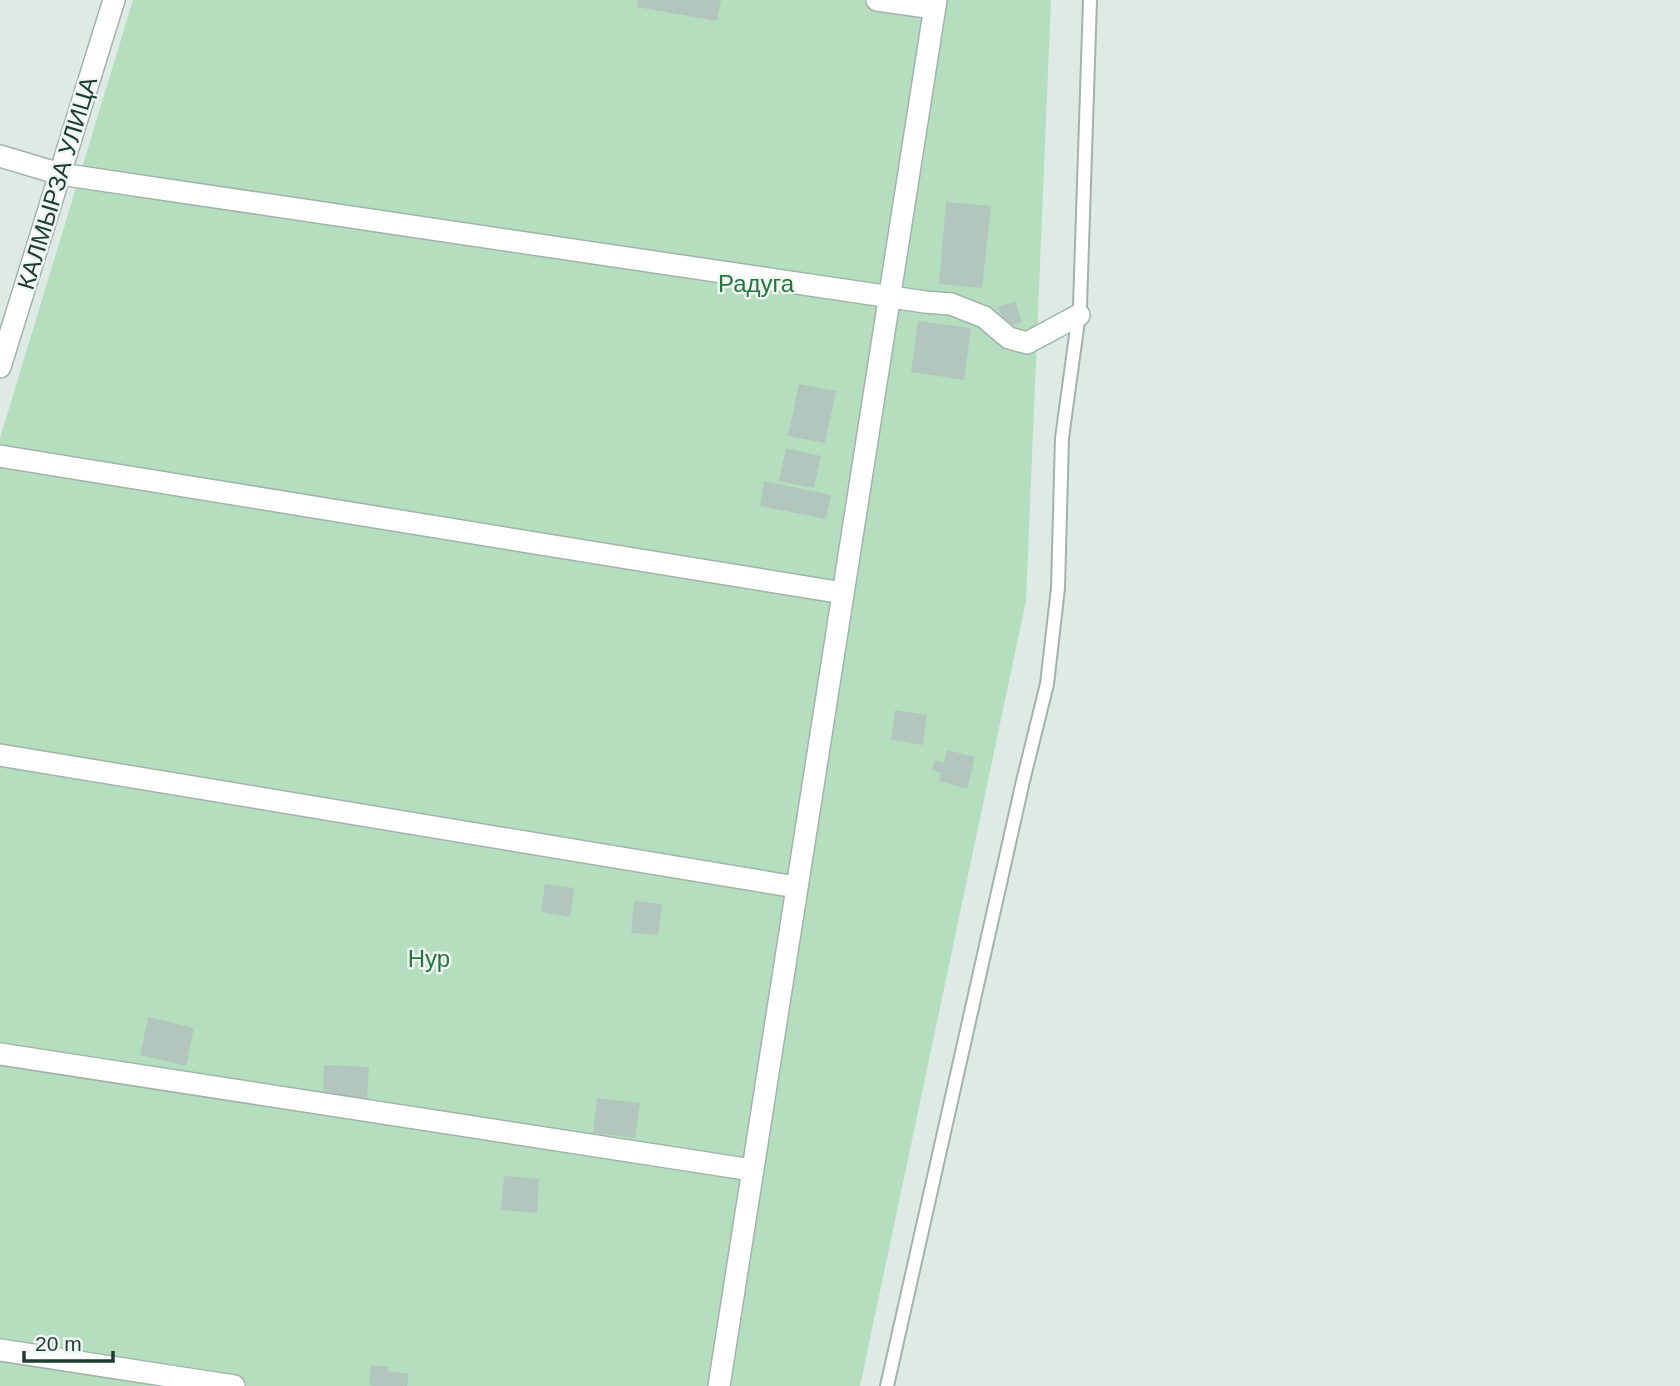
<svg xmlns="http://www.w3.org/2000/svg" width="1680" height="1386" font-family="Arial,sans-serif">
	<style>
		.green { fill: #b5debe }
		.building { fill: #b3c6bd }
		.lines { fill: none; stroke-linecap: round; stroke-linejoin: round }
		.service-casing { stroke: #a1b3ac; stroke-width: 16 }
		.minor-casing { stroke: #a1b3ac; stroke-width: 24 }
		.tertiary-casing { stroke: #a1b3ac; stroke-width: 24 }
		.service { stroke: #fff; stroke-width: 12 }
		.minor { stroke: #fff; stroke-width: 21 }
		.tertiary { stroke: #fff; stroke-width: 21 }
		.labels { text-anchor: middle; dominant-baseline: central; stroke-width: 5; stroke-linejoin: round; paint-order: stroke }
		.street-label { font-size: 24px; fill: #1e3c32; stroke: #eff7f3 }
		.park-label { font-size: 24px; fill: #267540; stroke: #eff7f3 }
	</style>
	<rect width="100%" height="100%" fill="#deebe5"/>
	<path class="green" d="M133,0H1051L1026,601L860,1386H0V438Z"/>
	<path class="building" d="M638,0H721L717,21L637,7Z
		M946,202L991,206L982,288L939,284Z
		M1015,301L1022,322L1005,327L998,307Z
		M918,321L971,328L964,380L911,372Z
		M799,384L836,391L825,443L788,436Z
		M786,448L821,456L814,488L779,481Z
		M764,481L831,495L826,519L760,506Z
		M895,710L927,715L923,745L891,740Z
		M947,750L975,757L967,789L939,781L941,773L932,770L935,760L944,762Z
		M545,884L574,888L570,917L541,912Z
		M634,901L662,904L658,935L631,933Z
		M148,1017L194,1028L186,1066L140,1055Z
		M324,1065L369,1067L367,1098L323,1096Z
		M597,1098L640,1103L635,1138L593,1133Z
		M504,1176L539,1179L537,1213L501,1210Z
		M371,1365L389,1367L388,1371L409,1374L407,1386H376L369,1384Z"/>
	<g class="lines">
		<g class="service-casing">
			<path id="service" d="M887,1386L1023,781L1047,684L1058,588L1062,438L1080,306L1090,0"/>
		</g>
		<g class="minor-casing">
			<path id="minor" d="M877,0L934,8
				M0,156L60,174L925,302L951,304L984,317L1009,338L1027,343L1079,315
				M0,456L843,593
				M0,755L796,887
				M0,1054L752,1170
				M0,1350L234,1386
				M719,1386L936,0"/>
		</g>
		<g class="tertiary-casing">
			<path id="tertiary" d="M0,367L114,0"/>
		</g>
		<use href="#service" class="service"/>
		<use href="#minor" class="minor"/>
		<use href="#tertiary" class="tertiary"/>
	</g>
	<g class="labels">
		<g class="street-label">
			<text transform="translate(57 183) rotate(-73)">КАЛМЫРЗА УЛИЦА</text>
		</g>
		<g class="park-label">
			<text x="756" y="283">Радуга</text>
			<text x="429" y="958">Нур</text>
		</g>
	</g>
	<path d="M24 1351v10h89v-10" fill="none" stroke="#1e3c32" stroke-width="3.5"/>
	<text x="35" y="1351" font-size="21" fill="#1e3c32" stroke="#eff7f3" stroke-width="5" paint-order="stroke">20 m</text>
</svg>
